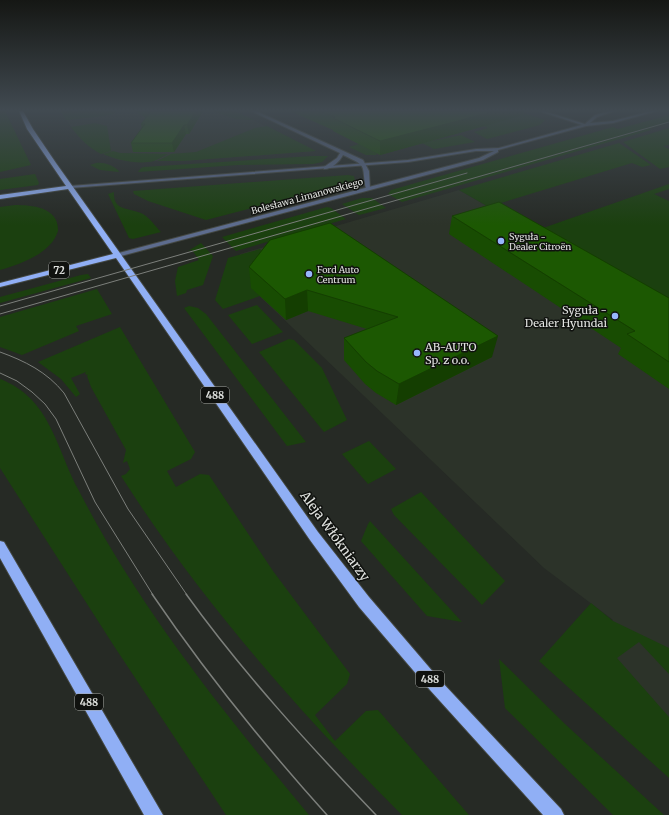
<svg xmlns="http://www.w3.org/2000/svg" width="669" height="815" font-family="Merriweather,serif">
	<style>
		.built { fill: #2c3329 }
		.green { fill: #1b400f }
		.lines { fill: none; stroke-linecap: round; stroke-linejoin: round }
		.minor-casing { stroke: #444843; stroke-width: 2 }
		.tertiary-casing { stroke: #444843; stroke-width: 2 }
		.primary-casing { stroke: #444843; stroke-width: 2 }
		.minor { fill: #5d6c8e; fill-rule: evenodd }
		.tertiary { fill: #5d6c8e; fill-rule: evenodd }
		.primary { fill: #90aff5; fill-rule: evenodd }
		.tram-far1 { stroke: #7c7f7b; stroke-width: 1 }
		.tram { stroke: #7c7f7b; stroke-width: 1.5 }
		.wall { fill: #184c02 }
		.shaded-wall { fill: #143e01 }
		.building { fill: #1c5802; stroke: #143e01 }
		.poi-dot { fill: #97b6fd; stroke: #10120f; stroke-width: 1.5 }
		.labels { text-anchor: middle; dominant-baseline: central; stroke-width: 3; stroke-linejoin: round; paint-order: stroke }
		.far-street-label { font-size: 9px; fill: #e2e4e1; stroke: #10120f }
		.far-poi-label { font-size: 9px; fill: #e2e4e1; stroke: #10120f; text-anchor: start }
		.shield { fill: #10120f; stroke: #a3a5a2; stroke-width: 1 }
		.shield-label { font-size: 10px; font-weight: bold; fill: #e2e4e1 }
		.poi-label { font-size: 11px; fill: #e2e4e1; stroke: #10120f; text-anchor: end }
		.near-street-label { font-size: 13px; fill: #e2e4e1; stroke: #10120f }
	</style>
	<rect width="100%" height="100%" fill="#262a25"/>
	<path class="built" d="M82,111H235L316,151L183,161H141L119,160L96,151L76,133L66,120L67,114Z
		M459,190L669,310V752L596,649L613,620L544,568L251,288L240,254Z"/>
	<path class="green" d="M0,111H5L31,165L0,172Z
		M61,111H117L113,114L104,116L66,120Z
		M212,111H235L254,120L236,119Z
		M520,112L545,120L540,125L487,139L474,132L488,128L462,117Z
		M669,115V123L649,129L651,130L402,202L388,194L391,190L613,127L618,129Z
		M95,123L107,126L111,151L101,154C89,148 79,138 71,127Z
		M267,126L316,151L183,161H157L171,154L196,152L255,128Z
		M669,128V145L663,146L669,149V167L660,169L623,142Z
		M461,135L475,142L434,149L422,143Z
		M619,143L651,165L642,167L632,163L501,203L543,228L669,184V189L654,194L669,201V310L459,190Z
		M359,144L377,153L376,155H366L349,147Z
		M113,151L120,153L168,154C164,156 159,159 154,161C138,165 118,160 103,154Z
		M312,156H328L322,162L313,164L238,165L138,172L141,168L144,167Z
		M96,163C104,162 112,165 118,170L119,172L100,170L90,165Z
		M35,174L39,183L38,185L0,190V179Z
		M348,175L354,176L355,181L206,220L148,201L134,194L133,191Z
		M114,192C113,212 129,207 143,214C149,217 156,227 161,232L133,239L129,238L108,194Z
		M362,198H372L386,208L359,215L342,204Z
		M15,205C32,205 59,207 58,231C51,254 20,264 0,270V207Z
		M327,207L331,208L346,219L236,251L222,237Z
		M201,243L213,256L203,285L187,290L186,293L177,296L175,281L178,267L199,260L192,250L188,251Z
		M260,249L271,260L251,287L260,296L223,309L215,300L228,258Z
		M88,274L91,278L0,303V297L81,275Z
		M97,289L112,314L76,326L79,331L22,355L0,347V317Z
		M257,305L283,332L252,344L228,315Z
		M189,306L198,308L206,314L306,442L287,446L184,308Z
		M120,327L195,452L191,459L167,471L176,487L200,474L209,475L273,571L350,674L347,684L315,715L335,741L366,711L378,710L469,815H402C298,711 201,601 121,476L126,474L130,469L127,461L123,463L126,450L91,387L87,376L88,375L85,374L86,372L71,378L80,394L76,397L61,379L38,362Z
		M289,339L294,340L322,368L347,420L324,432L259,352Z
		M0,379C50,398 56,447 78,489C139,608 224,713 309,815H226L114,646L0,468Z
		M369,441L396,469L368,484L342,454Z
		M421,492L505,581L482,605L394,515L391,509Z
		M370,521L462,622L427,616L361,541L368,524Z
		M591,603L613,621L669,648V674L639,642L617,658L669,717V778L539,661Z
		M499,659L565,724L664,815H613L505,708Z"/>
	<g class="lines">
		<g class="minor-casing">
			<path id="minor" d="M251,111H256L363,160L369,171L370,189L368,190L366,189C361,164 369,167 343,155C340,161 332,169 324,169V167L337,158L340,153Z
				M539,111H544L588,125L585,126Z"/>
		</g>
		<g class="tertiary-casing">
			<path id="tertiary" d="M609,111H615L597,117L590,123L613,121L651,111H657L613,123L586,126L498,150V152L483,160L117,257L114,255L115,254L479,158L494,151H476L408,162L70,188L68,187L70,186L408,160L476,149L499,148L585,124L595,115Z"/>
		</g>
		<g class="primary-casing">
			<path id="primary" d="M19,111H23L33,129L56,163L318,532L369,597L440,680L561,809L564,815H543L430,690L359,607L310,540L116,258L0,287V283L113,254L68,189L0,199V195L66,186L27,129Z
				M0,541L4,542L163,815H144L0,558Z"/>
		</g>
		<use href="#minor" class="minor"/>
		<use href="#tertiary" class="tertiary"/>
		<use href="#primary" class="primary"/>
		<path class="tram-far1" d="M0,306L467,173
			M0,314L669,122
			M0,352C25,361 47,372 64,393L128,509L187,595
			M0,373L17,381L32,392L45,404L56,419L95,502L153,595"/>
		<path class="tram" d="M152,594C205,672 264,745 327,815
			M186,594C243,673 309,745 376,815"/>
	</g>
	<path class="wall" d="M135,111H203L189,134H186L174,152H133L131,143L142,129L141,124L146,118Z
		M290,111H524L523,115L452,135L380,155L333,131V130Z
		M452,216L669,298V389L618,354L621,348L449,234Z
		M270,240L492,357L396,405L376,393L365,384L344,360V338L367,329L308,311L286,320L251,288L249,267Z"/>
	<path class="shaded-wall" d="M196,111H203L189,134L187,125Z
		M494,111H524L523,115L452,135L380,155V141Z
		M184,125L186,134L174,152L172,143Z
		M307,290L308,311L286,320L285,299Z
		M498,336L492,357L396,405L399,384Z"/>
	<path class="building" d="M146,111H196L187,125H184L172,143H131L145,124H141L150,113Z
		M319,111H494L454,122L380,141L333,118L335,117Z
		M499,202L669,298V362L627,334L635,331L452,216Z
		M330,223L498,336L399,384L377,371L366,362L344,338L398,317L307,290L285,299L249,267L270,240Z"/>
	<linearGradient id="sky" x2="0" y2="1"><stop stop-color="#151714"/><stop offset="0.49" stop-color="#414a51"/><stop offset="1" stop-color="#414a51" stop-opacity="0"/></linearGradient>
	<rect width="669" height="225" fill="url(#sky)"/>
	<g class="poi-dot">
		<circle cx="501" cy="241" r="4"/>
		<circle cx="309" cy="274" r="4"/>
		<circle cx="615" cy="316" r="4"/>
		<circle cx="417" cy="353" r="4"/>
	</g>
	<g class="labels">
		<g class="far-street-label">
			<text transform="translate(307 196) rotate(-15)">Bolesława Limanowskiego</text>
		</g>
		<g class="far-poi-label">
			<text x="509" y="236">Syguła -<tspan x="509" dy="10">Dealer Citroën</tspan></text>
			<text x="317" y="269">Ford Auto<tspan x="317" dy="10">Centrum</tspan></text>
		</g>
		<g class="shield">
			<rect x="49" y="262" width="20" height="16" rx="3"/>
			<rect x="201" y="387" width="28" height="16" rx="3"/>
			<rect x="416" y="671" width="28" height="16" rx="3"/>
			<rect x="75" y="694" width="28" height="16" rx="3"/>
		</g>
		<g class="shield-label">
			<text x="59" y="270">72</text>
			<text x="215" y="395">488</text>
			<text x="430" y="679">488</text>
			<text x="89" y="702">488</text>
		</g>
		<g class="poi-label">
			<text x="607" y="310">Syguła -<tspan x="607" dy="13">Dealer Hyundai</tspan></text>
			<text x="425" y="347" text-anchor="start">AB-AUTO<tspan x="425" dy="13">Sp. z o.o.</tspan></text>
		</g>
		<g class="near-street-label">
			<text transform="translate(335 536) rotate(54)">Aleja Włókniarzy</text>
		</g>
	</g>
</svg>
